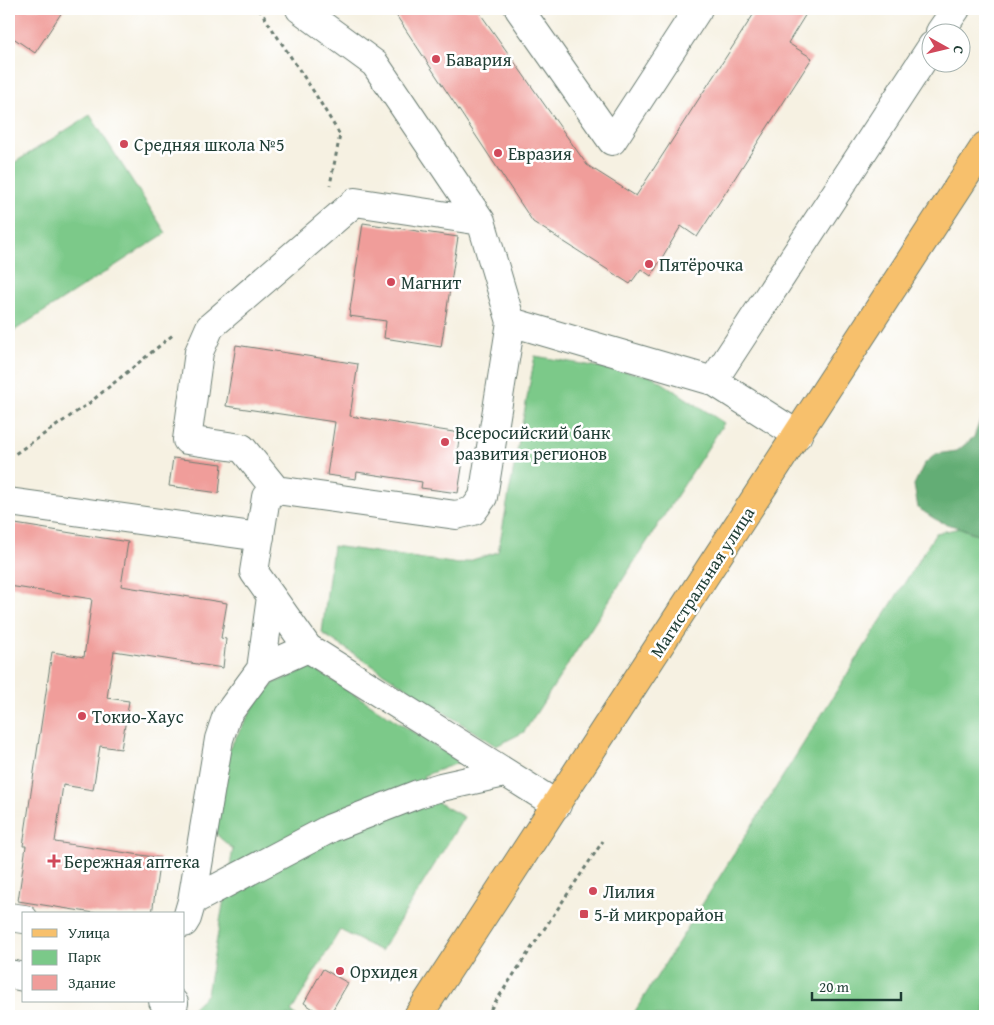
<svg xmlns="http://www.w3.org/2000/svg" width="994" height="1025" font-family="'Gentium Book Plus',serif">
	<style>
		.green { fill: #7bc989; stroke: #4d835e }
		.forest { fill: #64ad75; stroke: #427554 }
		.building { fill: #f09d9a }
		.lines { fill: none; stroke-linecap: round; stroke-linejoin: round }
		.minor-casing { stroke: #6a7c71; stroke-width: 30 }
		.major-casing { stroke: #6a7c71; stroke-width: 30 }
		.path { stroke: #6a7c71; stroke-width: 3; stroke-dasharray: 4 4; stroke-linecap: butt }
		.minor { stroke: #fff; stroke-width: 28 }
		.major { stroke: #f7c06c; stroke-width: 28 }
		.poi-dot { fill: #d1495b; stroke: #fff; stroke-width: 2 }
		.labels { text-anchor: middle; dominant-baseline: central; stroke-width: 5; stroke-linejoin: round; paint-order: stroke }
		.poi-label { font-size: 18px; fill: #1f3d34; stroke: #fff; text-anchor: start }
		.street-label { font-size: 18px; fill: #1f3d34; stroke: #fff }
	</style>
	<rect width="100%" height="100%" fill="#fff"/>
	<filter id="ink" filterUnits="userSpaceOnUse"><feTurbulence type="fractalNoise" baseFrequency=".02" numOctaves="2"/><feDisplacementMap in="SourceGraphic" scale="10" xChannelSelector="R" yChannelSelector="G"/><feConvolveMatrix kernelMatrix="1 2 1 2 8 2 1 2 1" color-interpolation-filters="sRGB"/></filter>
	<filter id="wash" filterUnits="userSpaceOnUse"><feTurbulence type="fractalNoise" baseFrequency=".0096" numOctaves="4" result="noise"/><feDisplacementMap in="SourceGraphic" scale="20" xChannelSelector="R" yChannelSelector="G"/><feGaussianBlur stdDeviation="1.12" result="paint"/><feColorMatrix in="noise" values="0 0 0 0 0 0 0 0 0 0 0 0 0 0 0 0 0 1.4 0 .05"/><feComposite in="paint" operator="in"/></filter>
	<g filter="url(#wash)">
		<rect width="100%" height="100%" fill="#f6f1e2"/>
		<path class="green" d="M90,115L166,233L9,334V166Z
			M535,356L652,376L724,423L524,732L496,746L322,633L333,546L459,564L498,552Z
			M961,528L983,538L985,541V1016H632L936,533Z
			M312,667L460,762L423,776L437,802L464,817L381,951L340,930L291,1012L297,1016H189L191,1009L207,994L233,849L219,837L213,829L229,749L254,706L274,683Z"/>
		<path class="forest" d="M985,407V541C977,529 951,527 939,521C932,518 925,512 918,508L914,485L924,464L936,454L957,451L974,437Z"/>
		<g id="blocks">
			<path class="building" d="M9,9H64L35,53L9,35Z
				M392,9H477L587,165L636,196L757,9H809L788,43L812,58L697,237L681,226L651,276L641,269L630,284L533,222Z
				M363,223L458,237L441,347L384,338L386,321L349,316Z
				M236,345L358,364L350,416L460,433L456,460L463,461L458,493L421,488L422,482L357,472L356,479L327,475L335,422L226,406Z
				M173,458L222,464L219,493L169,486Z
				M9,523L128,542L121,586L227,603L221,638L226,639L223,668L114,651L107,698L129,701L121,749L100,746L93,790L63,785L55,842L160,858L152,914H100L18,901L26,846H23L52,652L84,657L92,599L9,586Z
				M323,969L348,983L329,1016H324L304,1003Z"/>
		</g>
	</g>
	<g filter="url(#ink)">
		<use href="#blocks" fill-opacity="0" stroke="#6a7c71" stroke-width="1"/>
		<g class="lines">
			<g class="minor-casing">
				<path id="minor" d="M300,9L375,64L481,221L511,322
					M519,9L612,141L698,9
					M940,32L956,9
					M713,381L932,46
					M276,490L242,448L187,440L199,352L210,327L355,202L481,221
					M9,502L260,537
					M261,669L308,648
					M557,805L308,648L254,572L266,497L276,490L456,515L473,511L483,497L511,322L713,381L798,435
					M192,901L331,828L418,794L441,787L504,773
					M9,917L24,919
					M184,923L187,918L192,901L219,739L227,715L261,669L271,597
					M9,974L24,977
					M163,1001L174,1003"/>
			</g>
			<g class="major-casing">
				<path id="major" d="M418,1016L985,146"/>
			</g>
			<path class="path" d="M259,9L314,92L340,135L330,185
				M9,458L88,404L174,334
				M486,1016L603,841"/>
			<use href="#minor" class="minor"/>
			<use href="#major" class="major"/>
		</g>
	</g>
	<g class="poi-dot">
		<circle cx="436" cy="59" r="5"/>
		<circle cx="124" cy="144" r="5"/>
		<circle cx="498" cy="153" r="5"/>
		<circle cx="649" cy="264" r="5"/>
		<circle cx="391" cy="282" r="5"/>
		<circle cx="445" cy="442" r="5"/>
		<circle cx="82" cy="716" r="5"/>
		<path d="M51.5 853.5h5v5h5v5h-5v5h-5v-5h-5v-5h5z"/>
		<circle cx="593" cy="891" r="5"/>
		<rect x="579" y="909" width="10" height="10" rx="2.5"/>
		<circle cx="340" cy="971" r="5"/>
	</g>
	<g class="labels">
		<g class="poi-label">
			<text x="446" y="59">Бавария</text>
			<text x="134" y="144">Средняя школа №5</text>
			<text x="508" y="153">Евразия</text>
			<text x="659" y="264">Пятёрочка</text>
			<text x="401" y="282">Магнит</text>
			<text x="455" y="432">Всеросийский банк<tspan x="455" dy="21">развития регионов</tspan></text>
			<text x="92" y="716">Токио-Хаус</text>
			<text x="64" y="861">Бережная аптека</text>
			<text x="603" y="891">Лилия</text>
			<text x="594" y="914">5-й микрорайон</text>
			<text x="350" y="971">Орхидея</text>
		</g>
		<g class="street-label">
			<text transform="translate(702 582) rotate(-57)">Магистральная улица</text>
		</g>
	</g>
	<rect width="994" height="1025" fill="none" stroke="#fff" stroke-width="30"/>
	<rect x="22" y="912" width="162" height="90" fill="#ffffff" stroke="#a5b1ae"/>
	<rect x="32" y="929" width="25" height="8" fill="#f7c06c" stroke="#a5b1ae"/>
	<text x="68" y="938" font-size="15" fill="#1f3d34">Улица</text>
	<rect x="32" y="950" width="25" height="15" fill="#7bc989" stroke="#a5b1ae"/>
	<text x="68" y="962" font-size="15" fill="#1f3d34">Парк</text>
	<rect x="32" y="975" width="25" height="15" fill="#f09d9a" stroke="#a5b1ae"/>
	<text x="68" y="988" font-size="15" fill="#1f3d34">Здание</text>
	<g transform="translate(946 48) rotate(98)"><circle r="24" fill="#ffffff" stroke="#a5b1ae"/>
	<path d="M0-4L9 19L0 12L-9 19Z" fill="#d1495b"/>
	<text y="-8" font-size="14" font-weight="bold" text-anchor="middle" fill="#1f3d34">С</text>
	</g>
	<path d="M812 992v8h89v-8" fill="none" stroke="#1f3d34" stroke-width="2.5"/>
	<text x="819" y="992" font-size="15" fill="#1f3d34" stroke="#ffffff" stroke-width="4" paint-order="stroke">20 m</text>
</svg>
